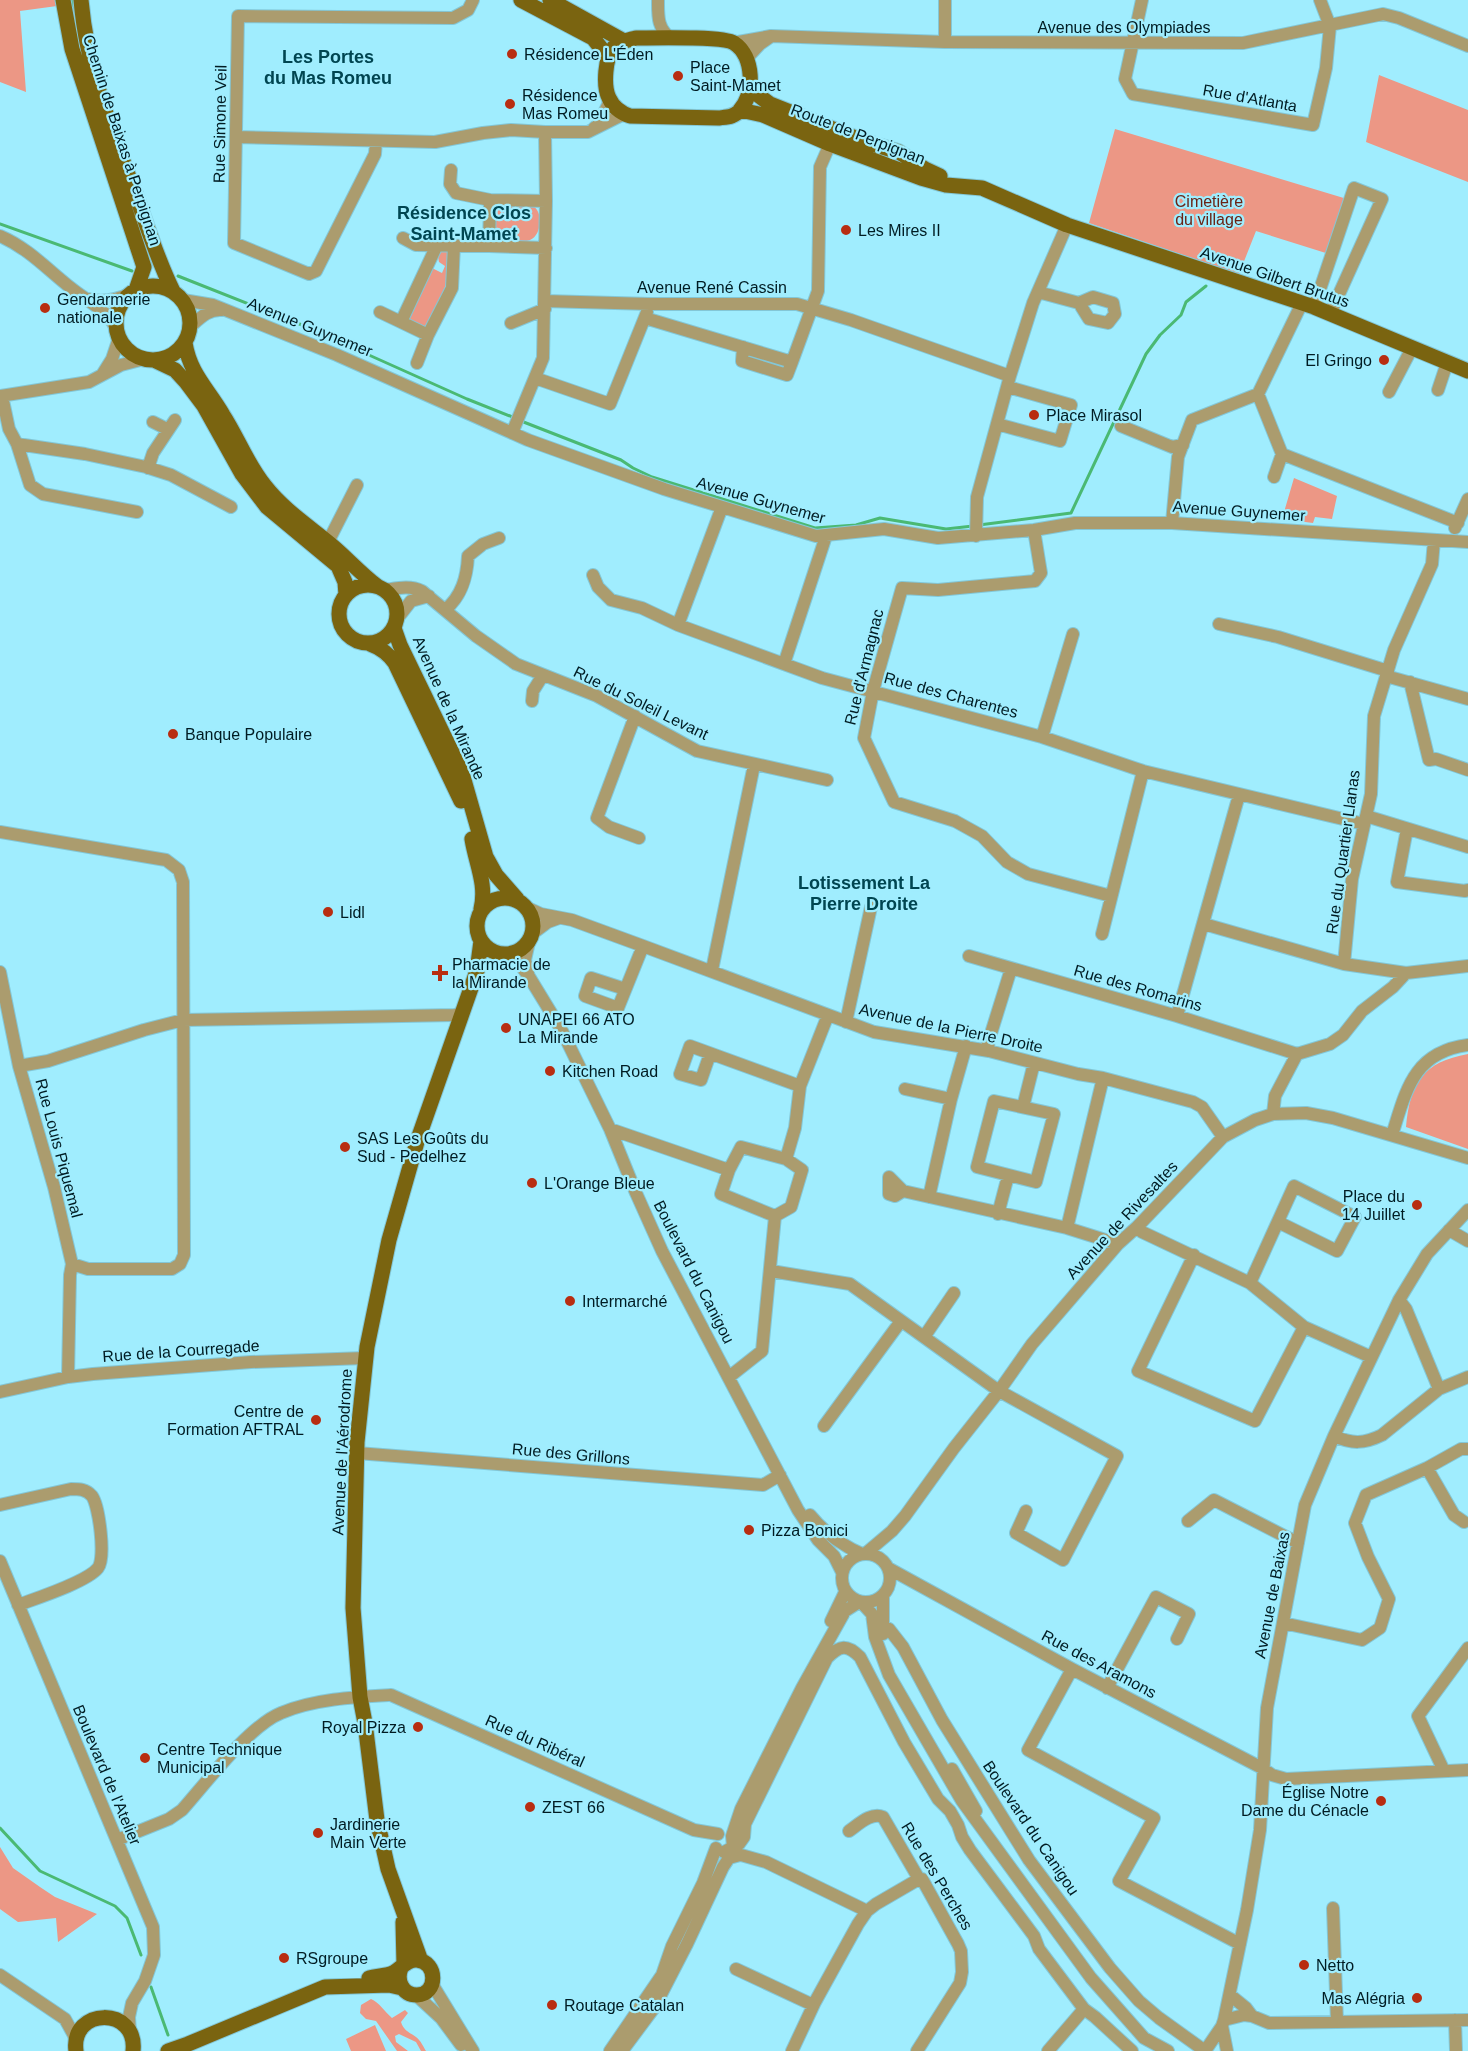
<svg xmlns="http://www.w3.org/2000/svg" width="1468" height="2051" font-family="Helvetica,sans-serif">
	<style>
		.green { fill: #ec9785 }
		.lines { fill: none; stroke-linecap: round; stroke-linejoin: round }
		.stream { stroke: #4ab973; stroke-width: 3 }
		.minor-casing { stroke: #83c7d7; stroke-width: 14 }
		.major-casing { stroke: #83c7d7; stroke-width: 17 }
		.minor { stroke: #ab9c6e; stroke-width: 12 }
		.major { stroke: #7a6410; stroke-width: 15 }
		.poi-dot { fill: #b82d11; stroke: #a0edfe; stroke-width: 2 }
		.labels { text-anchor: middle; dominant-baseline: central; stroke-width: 4.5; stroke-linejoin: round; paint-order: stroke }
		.street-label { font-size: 16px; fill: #001c23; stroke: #a0edfe }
		.poi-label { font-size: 16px; fill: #001c23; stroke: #a0edfe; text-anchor: start }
		.park-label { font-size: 16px; fill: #6a2315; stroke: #a0edfe }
		.neighbourhood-label { font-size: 18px; font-weight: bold; fill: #004551; stroke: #a0edfe }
	</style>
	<rect width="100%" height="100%" fill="#a0edfe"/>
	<path class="green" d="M0,0H56L57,6L20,11L26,92L0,82Z
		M1379,75L1468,110V182L1366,142Z
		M1115,129L1347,199L1329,254L1256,231L1239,274L1089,223Z
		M502,203C511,204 523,202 531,205C544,210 542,235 530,240C523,243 510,241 502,241C491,235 494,222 494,211Z
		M442,250L447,251L448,255V280L428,326L422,327L410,320L409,317L432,268L442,273L445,266L439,262L438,257Z
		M1294,478L1337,496L1332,519L1315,517L1313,523L1282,519Z
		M1468,1054V1149L1406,1127C1410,1083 1423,1062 1468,1054Z
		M0,1847L13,1868L40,1887L55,1897L97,1914L58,1942L56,1918L18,1922L0,1909Z
		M371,1999C379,2002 385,2012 392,2018L405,2010L408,2013L401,2022C404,2031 409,2032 416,2037C421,2041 423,2046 426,2051H421L416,2042L399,2034L395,2036L396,2042L408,2051H397L376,2021L366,2019L360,2013L361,2005Z
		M375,2025L386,2051H351L346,2039Z"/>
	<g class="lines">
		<path class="stream" d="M72,0L82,52
			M0,224L132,271
			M178,276L302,325L467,399L515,418
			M521,421L621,460L633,468L652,477L815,528L856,525L880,518L946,529L973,526
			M979,525L1071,513L1146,354L1160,335L1181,315L1186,302L1206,286
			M0,1828L40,1871L115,1906L127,1918L141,1955
			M151,1987L168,2035"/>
		<g class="minor-casing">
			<path id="minor" d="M658,0C658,16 657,29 672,39
				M945,0V42
				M1142,0L1125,79L1133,94L1313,125L1326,68L1330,26L1320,0
				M733,43L771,36L945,42L1243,43L1383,14L1399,18L1468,46
				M747,58L760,44L770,37
				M594,128L598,125L610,101
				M236,137L435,142L483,133L511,130L545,132
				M376,141L375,154L316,271L309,274L234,243L238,16L453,18L468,10L473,0
				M451,170L450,184L456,193L490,200
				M0,236C28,248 48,270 71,288C87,301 105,309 116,327
				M403,238L416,245L489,246
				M546,248L489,246L490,200L546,201
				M1038,292L1079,303L1093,297L1113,303L1115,314L1108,323L1089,319L1079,303
				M88,299C103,303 116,300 130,294
				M183,300L213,305L337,355L528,440L664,489L816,536L884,529L938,538L1034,530L1075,523H1172L1468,542
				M545,301L650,304H797L851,320L1010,376
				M1314,307L1354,188L1382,199L1330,314
				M380,312L401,322
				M645,318L792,362L818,291L820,167L830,144
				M511,323L545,309
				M191,326C201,317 209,309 222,310
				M428,335L401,322L437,245
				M743,347L742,361L787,375L792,362
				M417,363L428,335L452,288L454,245
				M102,375L112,359L119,338
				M535,378L610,404L647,312
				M1438,390L1447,363
				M1389,392L1412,348
				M1258,394L1282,454L1458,523
				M0,396L89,382L121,365L144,359
				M2,396L9,429L17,444L30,485L43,494L137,512
				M153,422L167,429
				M997,424L1060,441L1071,405L1008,387
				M1121,426L1172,447L1183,445
				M512,433L543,358L546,201L545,132H588L624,114
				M17,444L85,454L146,467L171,475L231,507
				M148,468L153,453L175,420
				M1274,477L1282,454
				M1172,523L1178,457L1192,420L1258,394L1302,303
				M1455,528L1468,499
				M1034,530L1041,573L1035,581L938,590L902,588L873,691L864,738L894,802L955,821L982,836L1007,862L1028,874L1111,896
				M976,536L977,497L1010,376L1033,303L1067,225
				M328,542L357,485
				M593,575L598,587L611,600L642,608L678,625L822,678L1042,737L1143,771L1364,824
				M385,590C398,588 410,585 422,591L476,636L516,664L597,696L697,751L827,780
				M445,610C462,596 467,577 468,556L483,544L499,538
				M397,619L411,601L429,596
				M1219,624L1278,637L1388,671
				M678,625L722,507
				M784,664L826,536
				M1386,676L1468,699
				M1410,682L1429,760L1436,759L1468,770
				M532,701L533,691L543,675
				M635,716L597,818L609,827L639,838
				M1042,737L1073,634
				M1366,816L1468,847
				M1407,829L1397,882L1465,891L1468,890
				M0,832L166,860L179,870L183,882L184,1255L180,1264L172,1269H88L72,1264
				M528,908L541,914L572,920L643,946L874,1032L989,1051L1078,1074L1103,1078L1193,1102L1202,1107L1223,1137
				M1204,924L1344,964L1406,973L1468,966
				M532,934L548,922L559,918
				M1102,934L1143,771
				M507,954L517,961L528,975L561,1029L610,1129L636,1193L662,1251L798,1510L818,1540L834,1556L842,1572
				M969,956L1177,1016L1297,1054
				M1344,964L1352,879L1371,794L1374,716L1394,650L1432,564L1434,540
				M712,970L754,765
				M0,972L19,1066
				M528,973L525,960L529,942
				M625,989L591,978L585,996L618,1008L643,946
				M1177,1016L1239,795
				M846,1022L871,907
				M989,1051L988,1043L1011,969
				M710,1054L701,1080L680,1074L690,1046L800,1086
				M905,1089L951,1099
				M994,1101L1054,1114L1036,1182L977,1167Z
				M1023,1107L1034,1063
				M1273,1114L1275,1096L1297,1054L1330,1044L1343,1035L1362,1011L1393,987L1406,973
				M610,1129L729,1170
				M1392,1135C1406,1091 1413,1052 1468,1045
				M741,1147L786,1159L802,1170L791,1207L775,1216L721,1194L729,1170Z
				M786,1159L795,1128L800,1086L828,1015
				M889,1177L903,1191L895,1196L889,1194Z
				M903,1191L1067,1228L1118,1244
				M929,1197L951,1099L966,1046
				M998,1214L1008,1176
				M1137,1227L1142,1232L1250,1283L1304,1327L1371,1357
				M1067,1228L1103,1078
				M1449,1230L1468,1241
				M1194,1255L1138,1371L1255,1421L1304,1327
				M771,1271L850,1284L999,1391L1117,1456L1063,1560L1016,1533L1026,1511
				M1250,1283L1294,1186L1355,1217L1337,1251L1278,1222
				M1399,1300L1406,1309L1439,1389
				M924,1337L954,1293
				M68,1377L70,1275L72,1264L54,1187L19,1066L48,1061L144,1030L183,1020L455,1015L462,1013
				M729,1377L762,1351L775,1216
				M0,1392L68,1377L93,1374L251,1362L365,1358
				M824,1426L901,1321
				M1334,1436C1352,1444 1364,1444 1382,1435L1439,1389L1468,1377
				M357,1453L763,1485L780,1475
				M1427,1468L1454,1515L1464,1522
				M0,1505L71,1489C79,1489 86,1489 92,1496C99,1506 106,1558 98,1568C87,1582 37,1598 18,1605
				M810,1515C824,1532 841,1545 862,1554
				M1188,1521L1214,1500L1298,1543
				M866,1553L892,1531L905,1516L954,1448L999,1391L1032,1344L1118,1244L1137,1227L1223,1137L1255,1120L1273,1114L1306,1113L1333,1118L1468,1158
				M842 1578a24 24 0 1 1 48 0a24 24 0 1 1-48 0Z
				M0,1561L153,1927L154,1955L145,1981L132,2003L129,2017L130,2032
				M888,1568L1072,1669L1262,1768L1272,1775L1286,1779L1468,1770
				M861,1602L872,1614L875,1637L889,1675L962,1801L1091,1978L1144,2038L1168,2051
				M831,1621L845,1592
				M1283,1623L1362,1640L1380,1628L1389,1599L1368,1557L1355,1523L1366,1495L1427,1468L1461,1449H1468
				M883,1627L889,1629L903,1647L942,1720L1029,1860L1110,1968L1139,2001L1159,2018L1205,2051
				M883,1634V1595
				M1072,1669L1028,1750L1154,1818L1119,1881L1240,1944
				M1107,1688L1156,1597L1189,1614L1177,1639
				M952,1769L976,1811
				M1444,1771L1418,1716L1468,1648
				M849,1831C859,1824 871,1812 883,1817L919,1879H922L958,1944L961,1951L962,1972L960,1983L917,2051
				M117,1840L169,1819L182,1810C206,1783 249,1726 281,1713C314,1699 355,1697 391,1695L694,1830L718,1834
				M739,1844L744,1837L745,1824L827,1658C840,1645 847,1644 860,1657L904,1742L938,1799L950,1811L958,1825L962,1837L970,1850L1034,1936L1039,1949L1084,2009L1095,2017L1132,2051
				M724,1852L733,1847L732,1836L741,1809L802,1688L845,1611L859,1602
				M734,1853L766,1862L867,1911
				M1333,1908L1337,2022
				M736,1969L813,2005
				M0,1975L65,2019L76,2039
				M432,1984L473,2051
				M416,1995L441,2018L461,2045
				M1252,2016L1269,2023L1468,2020
				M1224,2020L1244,2015L1252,2016L1246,2008L1230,1995
				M1455,2020L1456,2051
				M1222,2026L1227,2051
				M610,2051L662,1975L672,1946L703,1883L716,1848
				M622,2051L654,2008L687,1944L723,1867L729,1858L740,1855
				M792,2051L815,2002L858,1924L867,1911L876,1904L919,1879
				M1048,2051L1084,2009
				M1205,2051L1222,2026L1224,2020L1247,1910L1260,1830L1267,1708L1305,1505L1334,1436L1399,1300L1427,1254L1468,1210"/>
		</g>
		<g class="major-casing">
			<path id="major" d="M63,0L72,49L144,267L136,290
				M81,0C87,70 112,133 137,198C148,229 158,261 173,291
				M521,0L593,38L608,57
				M550,0L624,41
				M636,38C653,38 723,36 734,43C754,56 755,93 740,110C735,117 727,117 719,118L630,116C621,113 613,107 609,98C603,86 605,57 614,47C620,41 629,40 636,38Z
				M750,89L770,104L863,141L899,152L925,169L940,176
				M740,110L763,115L830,144L921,178L946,185L982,188L1067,225L1314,307L1468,371
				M116 323a37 37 0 1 1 74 0a37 37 0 1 1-74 0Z
				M185,343C190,374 208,389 223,415C238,438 247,464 265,486C283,509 307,525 329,543C346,557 360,573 377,586
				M154,360L175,370L186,382L204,406L242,474L267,507L338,566L345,582L346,595
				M339 614a29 29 0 1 1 58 0a29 29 0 1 1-58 0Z
				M394,628L400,645L462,773L486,857L496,875L517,899
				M370,644C381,648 388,653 395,663L461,801
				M472,839C476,864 487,884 481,909
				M477 926a28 28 0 1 1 56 0a28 28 0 1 1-56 0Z
				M403,1922L404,1964
				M421,1961L388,1869L377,1820L365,1723L360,1697L353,1608L357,1442L367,1347L389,1240L417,1142L477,971L481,941
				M369,1978C377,1976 386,1976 393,1973C402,1968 407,1959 417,1960C438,1962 438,1994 417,1995C402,1995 396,1980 401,1968
				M76,2051C70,2007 138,2006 133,2051
				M168,2051L188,2044L325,1987L389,1985L402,1988"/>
		</g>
		<use href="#minor" class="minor"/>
		<use href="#major" class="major"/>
	</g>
	<g class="poi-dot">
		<circle cx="512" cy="54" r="6"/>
		<circle cx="678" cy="76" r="6"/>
		<circle cx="510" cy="104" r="6"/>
		<circle cx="846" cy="230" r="6"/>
		<circle cx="45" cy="308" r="6"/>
		<circle cx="1384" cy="360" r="6"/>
		<circle cx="1034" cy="415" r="6"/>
		<circle cx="173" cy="734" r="6"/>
		<circle cx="328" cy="912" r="6"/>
		<path d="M437 964h6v6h6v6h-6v6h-6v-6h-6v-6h6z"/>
		<circle cx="506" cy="1028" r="6"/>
		<circle cx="550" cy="1071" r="6"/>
		<circle cx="345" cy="1147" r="6"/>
		<circle cx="532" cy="1183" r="6"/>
		<circle cx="1417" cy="1205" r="6"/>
		<circle cx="570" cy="1301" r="6"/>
		<circle cx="316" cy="1420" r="6"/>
		<circle cx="749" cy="1530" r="6"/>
		<circle cx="418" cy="1727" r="6"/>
		<circle cx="145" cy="1758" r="6"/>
		<circle cx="1381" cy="1801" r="6"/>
		<circle cx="530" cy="1807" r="6"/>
		<circle cx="318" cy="1833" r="6"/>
		<circle cx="284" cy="1958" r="6"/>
		<circle cx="1304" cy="1965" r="6"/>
		<circle cx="1417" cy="1998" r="6"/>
		<circle cx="552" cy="2005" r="6"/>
	</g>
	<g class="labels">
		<g class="street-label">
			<text x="1124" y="27">Avenue des Olympiades</text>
			<text transform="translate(1250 98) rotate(10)">Rue d'Atlanta</text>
			<text transform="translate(220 124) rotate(-89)">Rue Simone Veil</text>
			<text transform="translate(858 134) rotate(21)">Route de Perpignan</text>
			<text transform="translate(122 140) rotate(72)">Chemin de Baixas à Perpignan</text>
			<text transform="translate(1275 277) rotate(19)">Avenue Gilbert Brutus</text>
			<text x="712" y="287">Avenue René Cassin</text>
			<text transform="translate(310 327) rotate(22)">Avenue Guynemer</text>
			<text transform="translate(761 500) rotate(16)">Avenue Guynemer</text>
			<text transform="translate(1239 511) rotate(4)">Avenue Guynemer</text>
			<text transform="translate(864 667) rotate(-76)">Rue d'Armagnac</text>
			<text transform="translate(951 695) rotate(15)">Rue des Charentes</text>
			<text transform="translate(641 703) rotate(26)">Rue du Soleil Levant</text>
			<text transform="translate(449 708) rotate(66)">Avenue de la Mirande</text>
			<text transform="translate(1343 852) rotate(-82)">Rue du Quartier Llanas</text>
			<text transform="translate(1138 988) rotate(16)">Rue des Romarins</text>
			<text transform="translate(951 1028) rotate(12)">Avenue de la Pierre Droite</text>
			<text transform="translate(59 1148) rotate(75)">Rue Louis Piquemal</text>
			<text transform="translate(1122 1220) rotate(-47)">Avenue de Rivesaltes</text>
			<text transform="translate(694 1272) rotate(63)">Boulevard du Canigou</text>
			<text transform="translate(181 1351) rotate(-4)">Rue de la Courregade</text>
			<text transform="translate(342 1452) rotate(-87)">Avenue de l'Aérodrome</text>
			<text transform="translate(571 1454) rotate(5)">Rue des Grillons</text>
			<text transform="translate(1272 1595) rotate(-79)">Avenue de Baixas</text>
			<text transform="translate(1099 1664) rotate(28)">Rue des Aramons</text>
			<text transform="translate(535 1741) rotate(24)">Rue du Ribéral</text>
			<text transform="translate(107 1775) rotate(67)">Boulevard de l'Atelier</text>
			<text transform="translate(1031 1828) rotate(56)">Boulevard du Canigou</text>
			<text transform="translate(937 1876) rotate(59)">Rue des Perches</text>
		</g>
		<g class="poi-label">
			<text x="524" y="54">Résidence L'Éden</text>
			<text x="690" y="67">Place<tspan x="690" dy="18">Saint-Mamet</tspan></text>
			<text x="522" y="95">Résidence<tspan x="522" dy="18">Mas Romeu</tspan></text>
			<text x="858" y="230">Les Mires II</text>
			<text x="57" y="299">Gendarmerie<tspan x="57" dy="18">nationale</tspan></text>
			<text x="1372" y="360" text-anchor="end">El Gringo</text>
			<text x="1046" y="415">Place Mirasol</text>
			<text x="185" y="734">Banque Populaire</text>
			<text x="340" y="912">Lidl</text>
			<text x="452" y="964">Pharmacie de<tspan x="452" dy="18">la Mirande</tspan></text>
			<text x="518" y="1019">UNAPEI 66 ATO<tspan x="518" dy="18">La Mirande</tspan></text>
			<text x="562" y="1071">Kitchen Road</text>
			<text x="357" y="1138">SAS Les Goûts du<tspan x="357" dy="18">Sud - Pedelhez</tspan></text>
			<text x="544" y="1183">L'Orange Bleue</text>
			<text x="1405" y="1196" text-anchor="end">Place du<tspan x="1405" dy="18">14 Juillet</tspan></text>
			<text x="582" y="1301">Intermarché</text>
			<text x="304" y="1411" text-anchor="end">Centre de<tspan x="304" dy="18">Formation AFTRAL</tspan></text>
			<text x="761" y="1530">Pizza Bonici</text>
			<text x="406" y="1727" text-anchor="end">Royal Pizza</text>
			<text x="157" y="1749">Centre Technique<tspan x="157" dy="18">Municipal</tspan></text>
			<text x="1369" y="1792" text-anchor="end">Église Notre<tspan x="1369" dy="18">Dame du Cénacle</tspan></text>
			<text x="542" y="1807">ZEST 66</text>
			<text x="330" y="1824">Jardinerie<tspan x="330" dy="18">Main Verte</tspan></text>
			<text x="296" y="1958">RSgroupe</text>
			<text x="1316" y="1965">Netto</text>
			<text x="1405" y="1998" text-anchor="end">Mas Alégria</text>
			<text x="564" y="2005">Routage Catalan</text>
		</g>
		<g class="park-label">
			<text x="1209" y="201">Cimetière<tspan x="1209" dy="18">du village</tspan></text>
		</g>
		<g class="neighbourhood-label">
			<text x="328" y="57">Les Portes<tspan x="328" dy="21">du Mas Romeu</tspan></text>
			<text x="464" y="213">Résidence Clos<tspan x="464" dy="21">Saint-Mamet</tspan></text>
			<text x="864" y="883">Lotissement La<tspan x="864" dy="21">Pierre Droite</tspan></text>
		</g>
	</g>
</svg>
